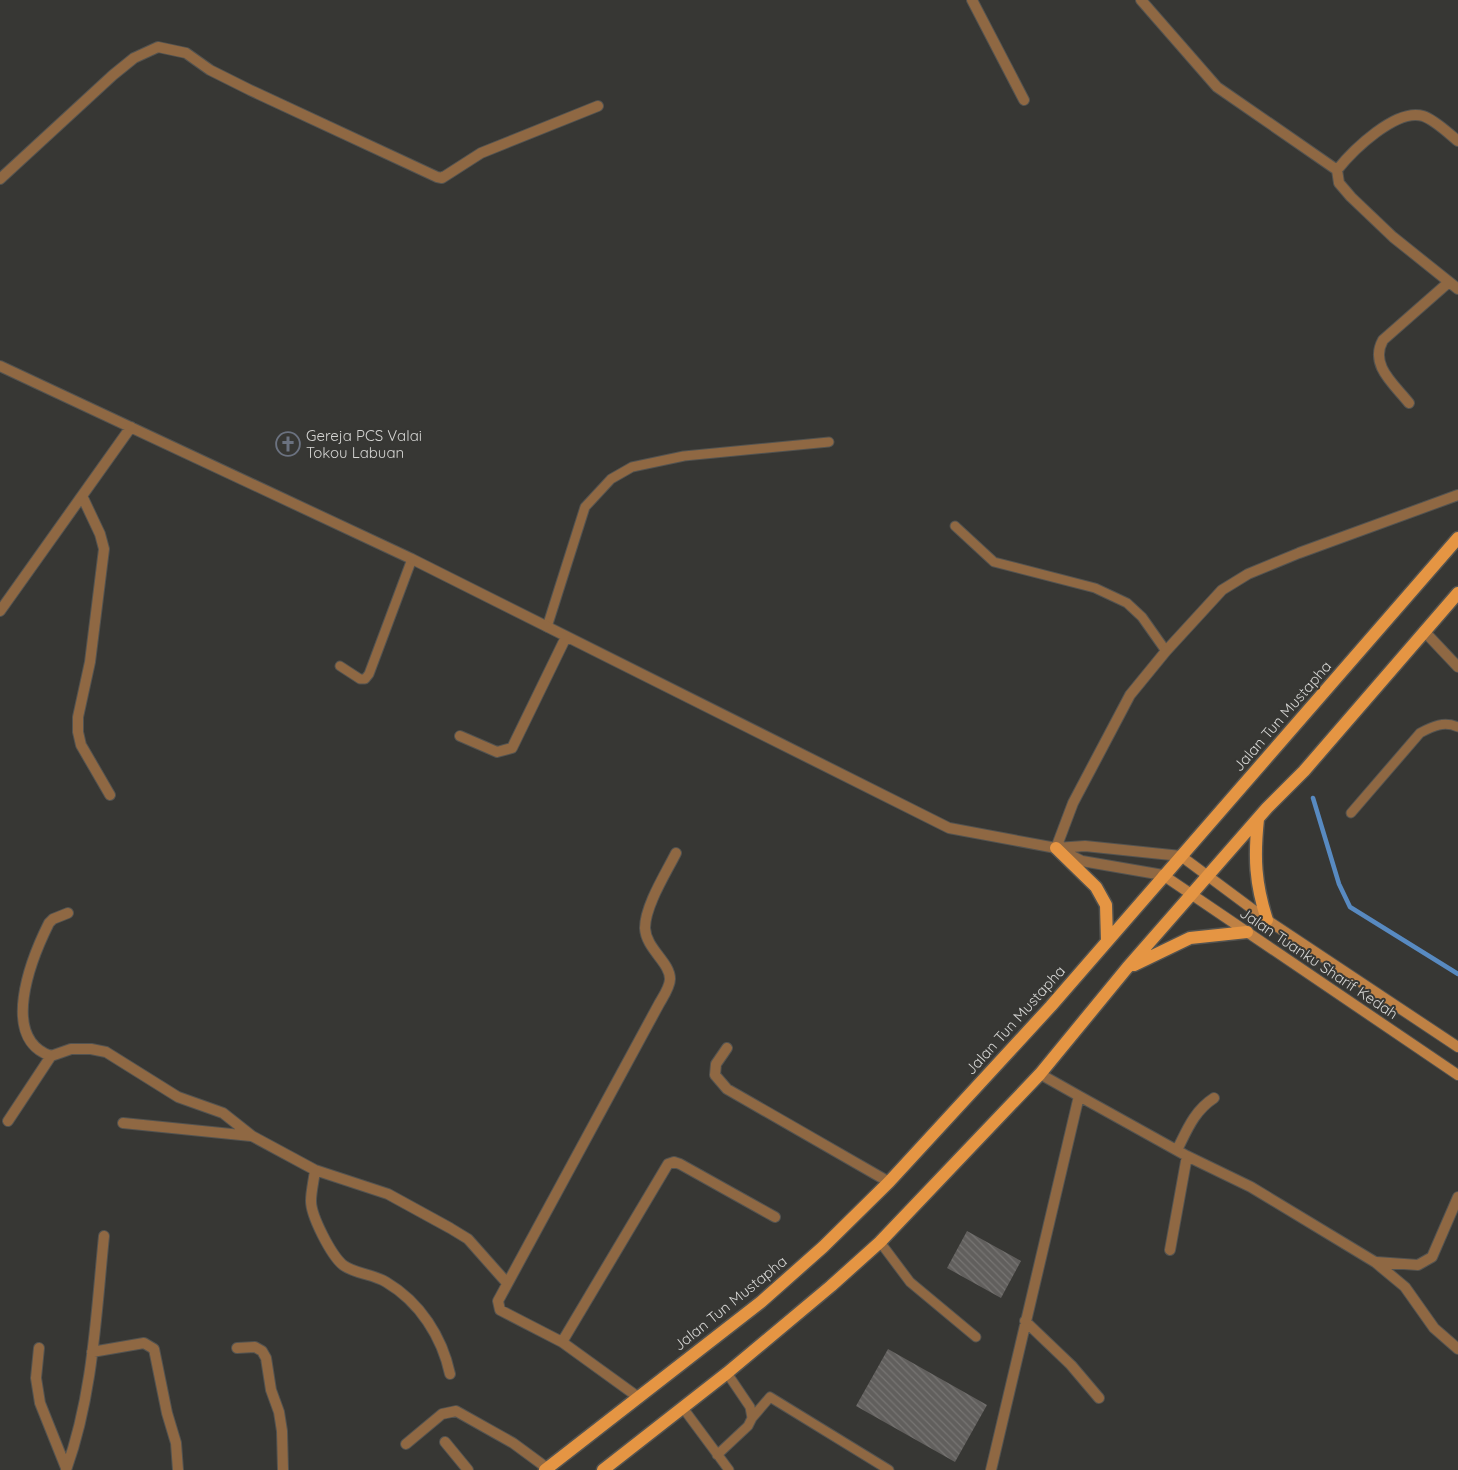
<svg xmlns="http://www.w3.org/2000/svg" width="1458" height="1470" font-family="Quicksand,sans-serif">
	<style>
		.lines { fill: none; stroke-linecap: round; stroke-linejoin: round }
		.stream { stroke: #588ac1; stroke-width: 4.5 }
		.building { fill: url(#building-back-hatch) }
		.lane-casing { stroke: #535350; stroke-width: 11 }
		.street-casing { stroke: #535350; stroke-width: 12 }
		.secondary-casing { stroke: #535350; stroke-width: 12 }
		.primary-casing { stroke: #535350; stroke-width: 15 }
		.lane { stroke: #8f6843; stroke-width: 9 }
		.street { stroke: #8f6843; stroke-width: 10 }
		.secondary { stroke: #bf8144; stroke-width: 10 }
		.primary { stroke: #e59543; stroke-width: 12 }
		.labels { text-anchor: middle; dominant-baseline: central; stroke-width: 4; stroke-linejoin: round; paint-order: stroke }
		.poi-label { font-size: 15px; fill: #d4d4d2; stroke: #373734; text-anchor: start }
		.street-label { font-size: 15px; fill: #d4d4d2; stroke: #373734 }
	</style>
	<defs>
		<pattern id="building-back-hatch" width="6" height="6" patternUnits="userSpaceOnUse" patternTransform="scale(1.25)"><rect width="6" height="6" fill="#615f5d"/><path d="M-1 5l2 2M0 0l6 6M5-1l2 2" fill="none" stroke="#777573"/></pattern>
	</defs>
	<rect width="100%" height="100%" fill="#373734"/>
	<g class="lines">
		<path class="stream" d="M1313,798L1339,884L1350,907L1458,974"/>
	</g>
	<path class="building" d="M967,1231L1021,1261L1001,1298L947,1268Z
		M888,1349L987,1405L955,1462L856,1406Z"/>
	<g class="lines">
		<g class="lane-casing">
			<path id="lane" d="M955,526L994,562L1095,588L1127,603L1142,617L1166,651
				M547,627L585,507L611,479L632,467L684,456L829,442
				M340,666L360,679H365L369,674L412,559
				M1351,813L1420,733C1433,726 1444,721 1458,727
				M880,1242L910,1282L976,1337
				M683,1408L729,1470
				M752,1418L770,1397L889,1470
				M717,1455L748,1426L752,1418L750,1407L727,1373"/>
		</g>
		<g class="street-casing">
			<path id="street" d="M972,0L1024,100
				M1141,0L1217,87L1337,170L1339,183L1351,197L1393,237L1458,289
				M1337,170C1353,150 1396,108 1423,116C1435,120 1448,133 1458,141
				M0,179L113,75L134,58L158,47L186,53L210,70L250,90L437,177L442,178L481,153L598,106
				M0,366L412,559L949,828L1056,848L1085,846L1181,856
				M1409,403C1394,384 1369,365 1383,340L1449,282
				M83,498L100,534L104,549L90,662L78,717V732L81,745L110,795
				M0,611L131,427
				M1424,631L1458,667
				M460,736L497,752L512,748L566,637
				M1056,848L1073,803L1130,695L1166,651L1222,590L1248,574L1299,553L1458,495
				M1062,851L1082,861L1163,875
				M727,1048L716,1064L715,1075L727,1089L889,1182
				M51,1056C0,1039 30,961 49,923L53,919L68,913
				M1079,1096L1187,1156L1251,1187L1375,1262L1405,1287L1434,1328L1458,1349
				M8,1121L51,1056L71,1049H91L106,1052L178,1097L223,1113L252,1136L315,1170L388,1194L450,1228L468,1239L507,1283
				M123,1123L251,1136
				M1177,1150C1187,1130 1194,1111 1214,1098
				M315,1170C314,1180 311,1191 311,1201C311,1216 331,1255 343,1265C355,1274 373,1274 386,1282C420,1302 442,1337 450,1374
				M1170,1250L1187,1156
				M1376,1262L1418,1265L1432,1257L1458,1197
				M1025,1321L1071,1365L1099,1398
				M562,1342L668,1164L674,1162L680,1164L775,1217
				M39,1348L36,1378L40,1403L66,1468
				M237,1348L255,1347L262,1351L266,1358L271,1390L279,1412L282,1431L283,1470
				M92,1352L144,1343L154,1349L167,1413L176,1443L178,1470
				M638,1397L562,1342L500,1310L498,1301L659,1004C663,997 670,987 670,979C670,962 646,949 645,928C645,906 666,873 676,853
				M445,1442L468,1470
				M406,1444L442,1414L456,1411L513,1443L547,1468
				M66,1470C93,1395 96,1315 104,1236
				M991,1470L1079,1096L1040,1074"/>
		</g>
		<g class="secondary-casing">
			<path id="secondary" d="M1181,856L1267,920L1458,1047
				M1163,875L1458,1075"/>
		</g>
		<g class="primary-casing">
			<path id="primary" d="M1258,819C1254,857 1255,883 1267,920
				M1056,848L1096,887L1106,905L1107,940
				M1134,965L1190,938L1247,932
				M545,1470L761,1302L823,1247L889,1182L1051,1006L1458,538
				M603,1470L727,1373L831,1286L880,1242L1040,1074L1127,968L1267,808L1304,771L1458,593"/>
		</g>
		<use href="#lane" class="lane"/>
		<use href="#street" class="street"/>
		<use href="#secondary" class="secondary"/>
		<use href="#primary" class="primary"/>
	</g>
	<defs>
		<g id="church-ring" transform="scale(1.25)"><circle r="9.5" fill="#373734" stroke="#6b7280" stroke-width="1.5"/><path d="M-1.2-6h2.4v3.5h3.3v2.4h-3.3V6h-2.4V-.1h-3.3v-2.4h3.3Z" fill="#6b7280"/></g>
	</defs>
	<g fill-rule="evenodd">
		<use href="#church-ring" x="288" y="444"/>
	</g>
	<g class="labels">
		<g class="poi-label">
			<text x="306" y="435">Gereja PCS Valai<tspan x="306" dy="17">Tokou Labuan</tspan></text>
		</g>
		<g class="street-label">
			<text transform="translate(1282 716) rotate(-49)">Jalan Tun Mustapha</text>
			<text transform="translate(1319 963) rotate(34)">Jalan Tuanku Sharif Kedah</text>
			<text transform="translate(1015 1020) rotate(-48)">Jalan Tun Mustapha</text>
			<text transform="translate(730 1303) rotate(-39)">Jalan Tun Mustapha</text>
		</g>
	</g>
</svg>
